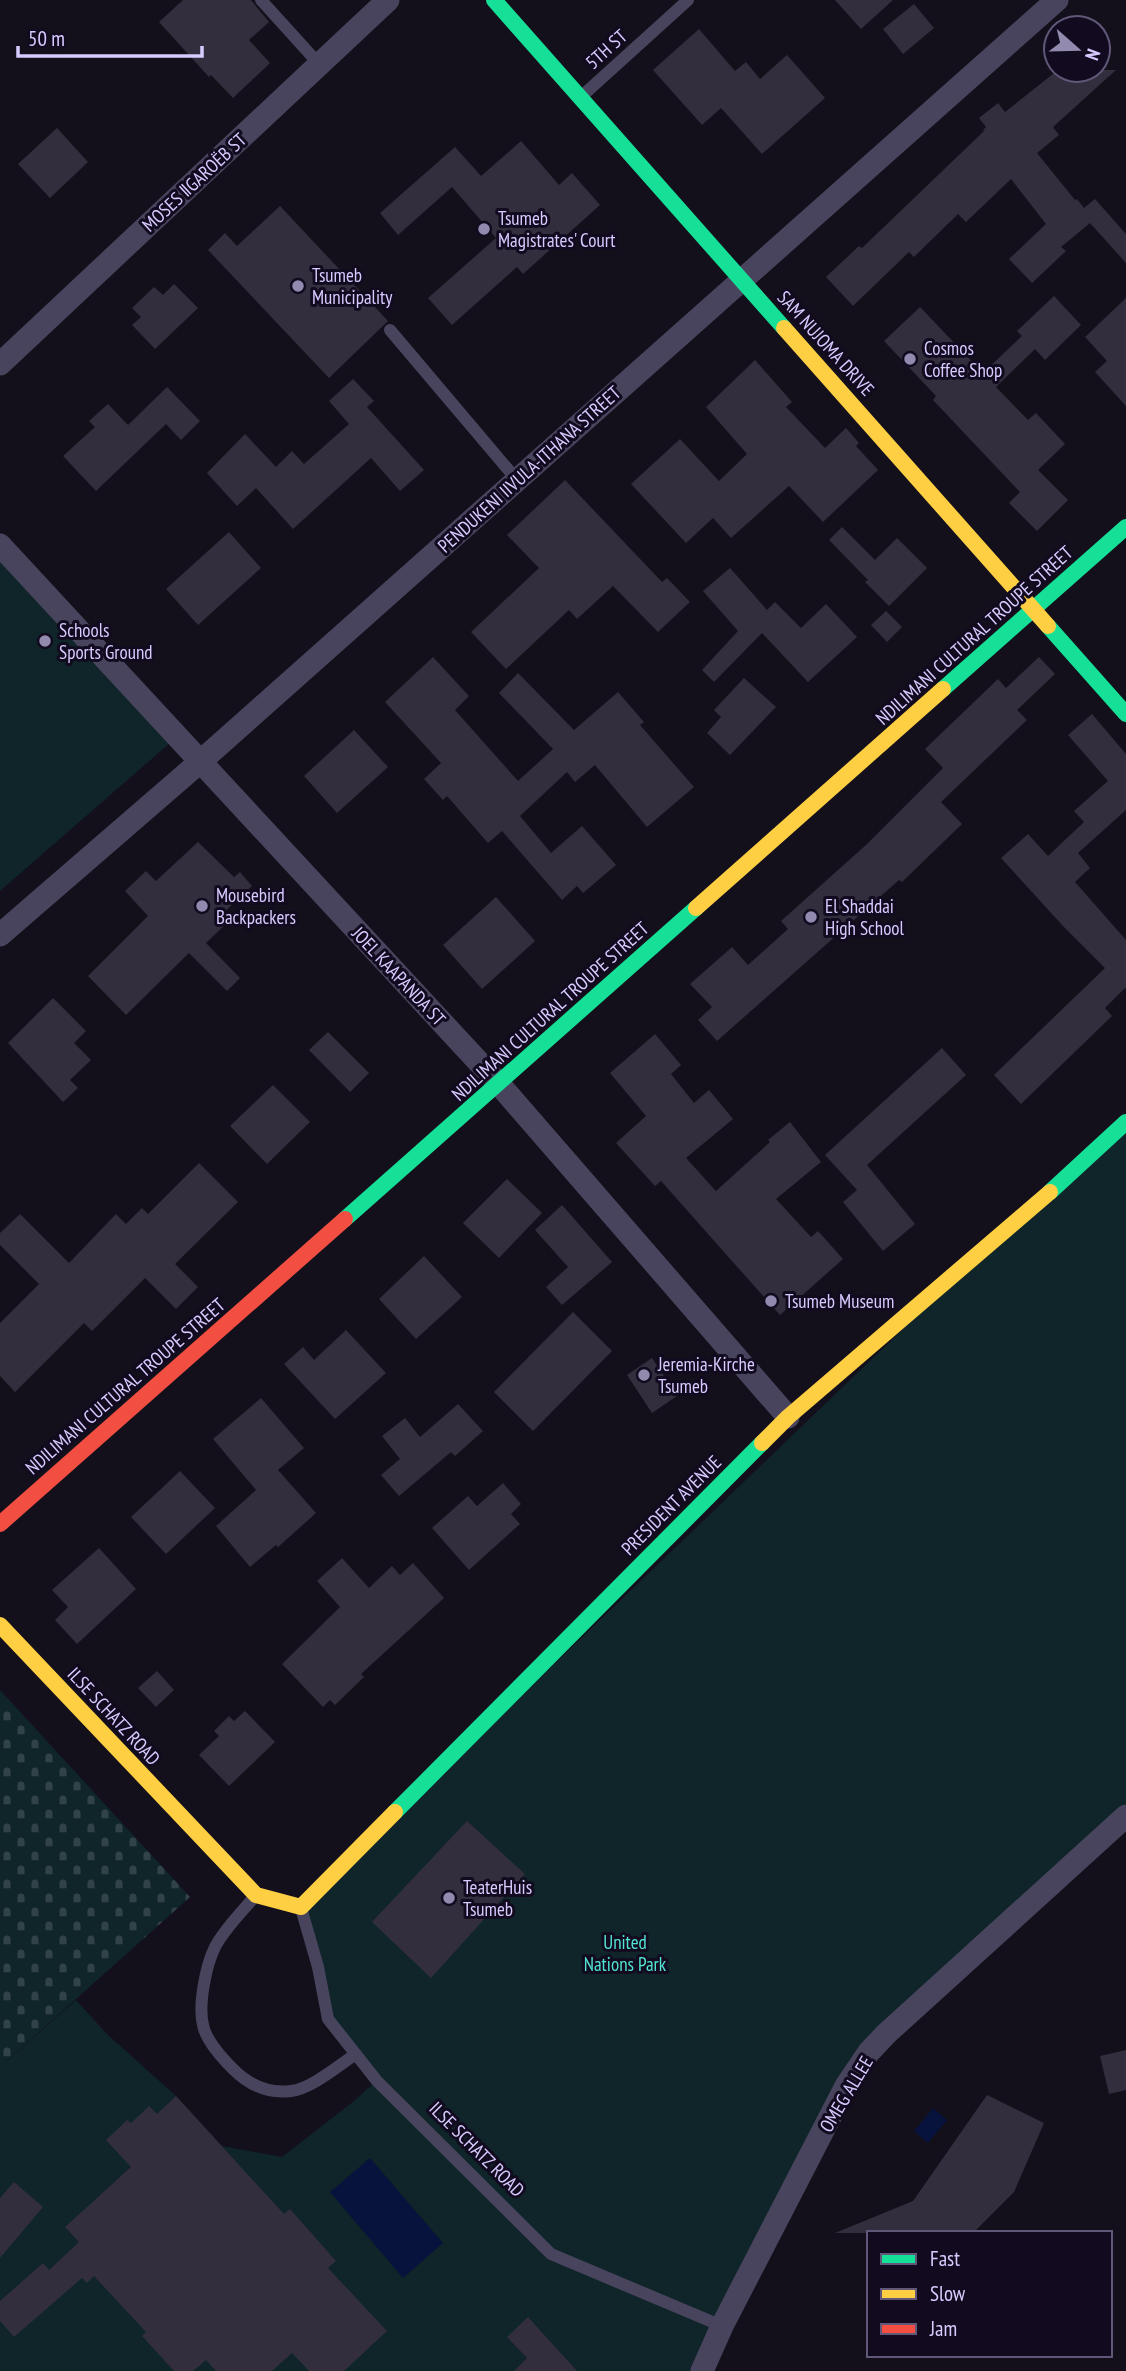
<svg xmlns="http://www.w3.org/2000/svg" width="1126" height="2371" font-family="'PT Sans Narrow',sans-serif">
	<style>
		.cemetery { fill: url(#cemetery-stones) }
		.park { fill: #0f2529 }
		.water { fill: #07133c }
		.building { fill: #322e3e }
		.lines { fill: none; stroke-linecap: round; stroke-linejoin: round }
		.lane { stroke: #49445d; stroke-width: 12 }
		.street { stroke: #49445d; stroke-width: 23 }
		.fast { stroke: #16e098; stroke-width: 16 }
		.slow { stroke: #ffcf43; stroke-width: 16 }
		.jam { stroke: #f24e42; stroke-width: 16 }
		.poi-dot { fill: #938aaf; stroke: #120b20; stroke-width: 2.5 }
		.labels { text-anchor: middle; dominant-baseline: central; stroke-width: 6; stroke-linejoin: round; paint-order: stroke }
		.street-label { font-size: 19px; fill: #d8cbff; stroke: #120b20 }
		.poi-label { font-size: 19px; fill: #d8cbff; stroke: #120b20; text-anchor: start }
		.park-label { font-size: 19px; fill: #51e5d4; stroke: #120b20 }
	</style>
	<defs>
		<pattern id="cemetery-stones" width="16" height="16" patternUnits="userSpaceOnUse" patternTransform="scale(1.75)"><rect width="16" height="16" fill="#0f2529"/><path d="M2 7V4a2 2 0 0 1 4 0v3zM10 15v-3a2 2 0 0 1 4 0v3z" fill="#314349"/></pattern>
	</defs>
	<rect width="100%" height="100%" fill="#13101b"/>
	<path class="cemetery" d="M0,1690L190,1897L0,2067Z"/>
	<path class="park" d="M0,545L178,736L0,891Z
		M1126,1115V1821L869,2052L702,2371H0V2067L76,2000L107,2034L176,2096L222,2146L282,2157L354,2101L377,2080L328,2019L301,1907Z"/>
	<path class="water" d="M933,2108L947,2120L928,2143L914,2131Z
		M370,2158L443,2243L403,2278L330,2192Z"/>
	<path class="building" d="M183,0H251L269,22L249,40L270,63L233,98L211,75L209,77L159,22Z
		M835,0H893L861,29Z
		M914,4L934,28L903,54L883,29Z
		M699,29L735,71L746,62L760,79L787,55L825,98L762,154L721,108L702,125L653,70Z
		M1058,70H1116L1053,127L1059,135L1037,153L1075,200L1077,199L1084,208L1095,199L1126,234V263L1090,223L1061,247L1066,251L1032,283L1009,259L1046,224L1011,179L966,222L958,214L914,257L909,252L853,306L826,277L859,246L862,248L984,131L983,130L986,127L979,118L998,103L1005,112Z
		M57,128L88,162L50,198L18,164Z
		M521,141L559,185L572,173L600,205L523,274L517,267L452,325L428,298L496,238L452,187L398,235L380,213L455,147L481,176Z
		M280,206L388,321L329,378L208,250L225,233L237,246Z
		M174,284L198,308L155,349L132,325L141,317L132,308L154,287L163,295Z
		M1054,296L1081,325L1045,360L1035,349L996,387L1028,420L1036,413L1065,444L1038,470L1068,500L1037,531L1009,503L1020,492L933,400L936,396L884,341L920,307L983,373L1022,336L1017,331Z
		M1126,298V406L1095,372L1107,361L1085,337Z
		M755,360L792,402L786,407L825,448L846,428L859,443L856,446L878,470L823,522L789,486L731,538L713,518L686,543L631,484L680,439L719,481L747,454L706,407Z
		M353,379L374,401L367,407L424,470L400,491L371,458L293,529L256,488L237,506L207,473L245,434L276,467L292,451L304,464L349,424L329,401Z
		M167,387L200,421L181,440L166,424L96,491L63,456L95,427L89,421L108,404L128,425Z
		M565,480L662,582L667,578L690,602L658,632L613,586L577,619L569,610L506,669L471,632L539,568L507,535Z
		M842,527L875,560L897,538L927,568L889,606L865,582L868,580L829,540Z
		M229,532L261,568L198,625L166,589Z
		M730,568L767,610L775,602L801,628L826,604L857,637L808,682L762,633L714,682L702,670L738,631L703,591Z
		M886,611L902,627L887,642L871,625Z
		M433,657L469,696L455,710L518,781L553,749L499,693L518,673L574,730L618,692L644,722L640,725L694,787L647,827L595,765L575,782L567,772L520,816L551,853L582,826L616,865L583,893L577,886L562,900L502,831L488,843L447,796L443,800L424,779L441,763L385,702Z
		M1039,657L1055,674L1017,710L1027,720L941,802L962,824L902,882L899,880L717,1041L698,1020L712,1007L690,984L732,947L748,965L788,929L781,921L866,845L943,768L925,749L998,679L1006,688Z
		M744,678L776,707L730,755L707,733L721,717L714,710Z
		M1092,714L1126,754V810L1078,853L1090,868L1075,882L1126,940V990L1125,988L1105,1008L1112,1016L1021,1104L994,1075L1105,968L1063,926L1001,858L1028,834L1048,856L1084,822L1074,811L1108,781L1068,735Z
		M354,730L388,767L337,813L304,776Z
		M198,842L234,877L240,872L252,886L220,916L227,923L206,943L240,978L227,991L189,953L126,1015L88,976L148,916L125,891L146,871L156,881Z
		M496,897L535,941L482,989L443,945Z
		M53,998L86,1031L74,1043L91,1060L70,1080L78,1088L63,1102L8,1043Z
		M328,1032L369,1073L350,1092L309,1050Z
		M655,1034L681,1065L671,1074L694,1103L709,1090L733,1119L686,1158L716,1191L770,1142L768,1140L790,1122L821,1162L776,1199L811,1237L818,1231L843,1259L780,1315L661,1181L655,1186L616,1143L646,1116L610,1073Z
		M942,1048L966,1075L867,1165L915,1224L883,1251L843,1202L857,1190L825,1155Z
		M273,1085L310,1122L267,1164L230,1126Z
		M199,1163L238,1202L175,1264L198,1287L176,1309L145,1278L92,1331L84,1323L15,1392L0,1376V1323L39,1284L0,1245V1233L20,1214L69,1263L116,1214L126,1224L142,1208L148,1214Z
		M507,1179L542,1213L499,1258L463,1223Z
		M562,1205L612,1262L562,1305L546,1287L568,1267L535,1230Z
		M424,1256L462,1297L416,1339L379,1299Z
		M573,1312L612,1351L533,1431L494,1392Z
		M346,1330L386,1373L335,1419L284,1364L303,1347L314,1360Z
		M652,1358L677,1396L652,1413L627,1375Z
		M261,1398L304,1448L278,1470L316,1513L278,1547L276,1545L250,1567L216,1526L256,1490L213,1439Z
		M458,1404L483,1431L455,1456L451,1452L399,1496L381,1475L400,1459L382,1436L405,1418L420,1437Z
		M180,1471L215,1508L166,1554L131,1517Z
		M503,1483L521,1504L511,1514L520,1524L469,1570L432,1528L468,1496L477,1506Z
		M99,1548L136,1589L77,1644L55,1620L68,1607L52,1590Z
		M342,1558L369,1588L392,1566L400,1575L413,1563L444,1598L361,1674L364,1677L335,1705L330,1700L323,1707L282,1664L340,1607L317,1581Z
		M157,1671L174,1690L156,1707L138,1688Z
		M245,1711L275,1742L229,1786L199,1755L219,1736L214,1731L229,1716L234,1721Z
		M467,1821L525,1874L431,1978L372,1922Z
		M1126,2050V2090L1109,2094L1100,2056Z
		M987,2095L1044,2123L1014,2192L973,2233H835L913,2201Z
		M176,2096L284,2214L290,2209L336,2261L328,2268L387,2331L344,2371H309L292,2353L272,2371H216L206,2360L193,2371H174L142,2336L146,2332L94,2276L87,2283L82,2278L14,2337L0,2321V2301L43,2263L49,2270L79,2242L65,2227L131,2167L106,2140L127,2120L131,2123L149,2106L157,2114Z
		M14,2182L43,2207L0,2258V2198Z
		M528,2317L577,2371H514L527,2358L507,2337Z"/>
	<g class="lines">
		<path class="lane" d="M261,0L319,64
			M582,96L688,0
			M390,330L517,480
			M255,1896C242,1912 225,1928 215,1947C206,1965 198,2005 203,2025C206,2041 222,2058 233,2069C249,2085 268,2094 291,2091C311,2089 339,2065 356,2054
			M301,1908L318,1967L328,2019L377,2081L551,2254L722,2326"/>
		<path class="street" d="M0,364L388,0
			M0,545L499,1084L788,1417
			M0,935L201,761L1057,0
			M702,2371L722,2326L846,2086L869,2052L886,2034L1126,1816"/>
		<path class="fast" d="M494,0L784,328
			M1048,626L1126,714
			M943,689L1126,527
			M1050,1192L1126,1122
			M345,1219L696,908
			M395,1812L762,1443"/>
		<path class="slow" d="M784,328L1048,626
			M696,908L943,689
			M762,1443L788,1417L1050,1192
			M0,1625L256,1895L301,1907L395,1812"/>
		<path class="jam" d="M0,1524L345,1219"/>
	</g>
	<g class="poi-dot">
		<circle cx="484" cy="229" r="7"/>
		<circle cx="298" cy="286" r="7"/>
		<circle cx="910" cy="359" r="7"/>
		<circle cx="45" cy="641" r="7"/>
		<circle cx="202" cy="906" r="7"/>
		<circle cx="811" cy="917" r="7"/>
		<circle cx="771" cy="1301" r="7"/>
		<circle cx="644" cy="1375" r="7"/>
		<circle cx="449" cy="1898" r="7"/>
	</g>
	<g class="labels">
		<g class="street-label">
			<text transform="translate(606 49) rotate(-42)">5TH ST</text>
			<text transform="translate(194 182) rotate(-43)">MOSES ǁGAROËB ST</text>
			<text transform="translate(826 343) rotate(48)">SAM NUJOMA DRIVE</text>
			<text transform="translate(529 469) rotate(-42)">PENDUKENI IIVULA-ITHANA STREET</text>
			<text transform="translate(974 635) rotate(-42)">NDILIMANI CULTURAL TROUPE STREET</text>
			<text transform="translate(399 976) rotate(47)">JOEL KAAPANDA ST</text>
			<text transform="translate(550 1011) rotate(-42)">NDILIMANI CULTURAL TROUPE STREET</text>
			<text transform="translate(125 1386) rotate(-41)">NDILIMANI CULTURAL TROUPE STREET</text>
			<text transform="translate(671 1505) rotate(-45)">PRESIDENT AVENUE</text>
			<text transform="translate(114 1716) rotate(47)">ILSE SCHATZ ROAD</text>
			<text transform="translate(846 2094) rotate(-59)">OMEG ALLEE</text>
			<text transform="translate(477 2149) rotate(45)">ILSE SCHATZ ROAD</text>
		</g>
		<g class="poi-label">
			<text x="498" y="218">Tsumeb<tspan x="498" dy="22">Magistrates' Court</tspan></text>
			<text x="312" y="275">Tsumeb<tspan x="312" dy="22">Municipality</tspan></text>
			<text x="924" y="348">Cosmos<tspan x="924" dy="22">Coffee Shop</tspan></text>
			<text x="59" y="630">Schools<tspan x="59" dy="22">Sports Ground</tspan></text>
			<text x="216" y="895">Mousebird<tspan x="216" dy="22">Backpackers</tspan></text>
			<text x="825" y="906">El Shaddai<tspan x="825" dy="22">High School</tspan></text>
			<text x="785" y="1301">Tsumeb Museum</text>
			<text x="658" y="1364">Jeremia-Kirche<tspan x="658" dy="22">Tsumeb</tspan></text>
			<text x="463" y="1887">TeaterHuis<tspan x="463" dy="22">Tsumeb</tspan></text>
		</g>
		<g class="park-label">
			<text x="625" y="1942">United<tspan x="625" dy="22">Nations Park</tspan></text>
		</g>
	</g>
	<rect x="867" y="2231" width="245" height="126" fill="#120b20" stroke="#615879" stroke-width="2"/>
	<rect x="881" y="2254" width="35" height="10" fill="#16e098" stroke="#615879" stroke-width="2"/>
	<text x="930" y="2266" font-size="21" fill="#d8cbff">Fast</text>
	<rect x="881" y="2289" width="35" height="10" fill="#ffcf43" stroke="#615879" stroke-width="2"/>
	<text x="930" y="2301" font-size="21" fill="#d8cbff">Slow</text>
	<rect x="881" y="2324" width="35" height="10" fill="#f24e42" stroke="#615879" stroke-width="2"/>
	<text x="930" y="2336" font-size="21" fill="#d8cbff">Jam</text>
	<g transform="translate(1077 49) rotate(110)"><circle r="33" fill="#120b20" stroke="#615879" stroke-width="2"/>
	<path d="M0-5L12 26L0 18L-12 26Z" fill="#938aaf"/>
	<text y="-10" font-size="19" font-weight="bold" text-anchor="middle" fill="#d8cbff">N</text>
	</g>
	<path d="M18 46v10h184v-10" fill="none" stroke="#d8cbff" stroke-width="3.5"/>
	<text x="28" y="46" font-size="21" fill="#d8cbff" stroke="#120b20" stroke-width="5" paint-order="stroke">50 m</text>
</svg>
